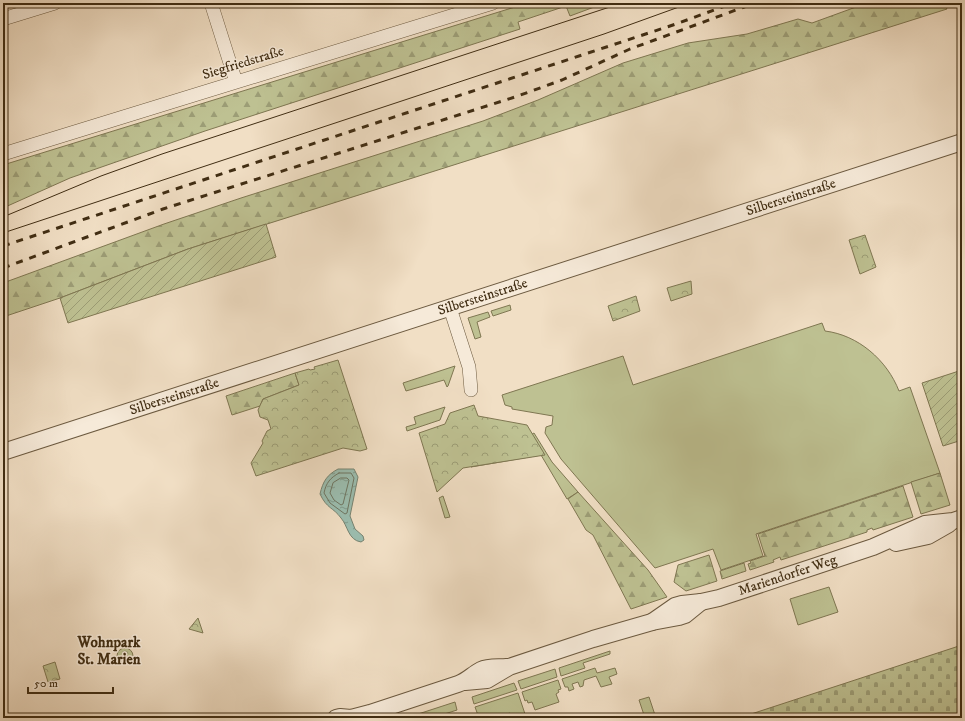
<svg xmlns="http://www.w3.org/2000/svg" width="965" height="721" font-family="'IM FELL DW Pica',serif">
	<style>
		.grass { fill: #bec192; stroke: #7f7752 }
		.forest { fill: url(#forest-firs); stroke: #7f7752 }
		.cemetery { fill: url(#cemetery-stones); stroke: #7f7752 }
		.park { fill: url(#park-crowns); stroke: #7f7752 }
		.garden { fill: url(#garden-furrows); stroke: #7f7752 }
		.water { fill: url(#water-ripples); stroke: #778371 }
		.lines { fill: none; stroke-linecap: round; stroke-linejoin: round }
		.shore { stroke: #6e7561; stroke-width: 1 }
		.minor-casing { stroke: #6c5a40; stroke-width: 14 }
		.tertiary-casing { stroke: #6c5a40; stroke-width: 18 }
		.minor { stroke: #f6ead9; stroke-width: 13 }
		.tertiary { stroke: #f6ead9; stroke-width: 16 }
		.tram { stroke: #402d13; stroke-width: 1 }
		.rail { stroke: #402d13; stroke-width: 3; stroke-dasharray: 7 7; stroke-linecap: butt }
		.labels { text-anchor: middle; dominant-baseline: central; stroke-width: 3; stroke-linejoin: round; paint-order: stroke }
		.street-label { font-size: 14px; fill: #402d13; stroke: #f6ead9 }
		.neighbourhood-label { font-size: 15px; font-weight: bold; fill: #402d13; stroke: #f6ead9 }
	</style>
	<defs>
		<pattern id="forest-firs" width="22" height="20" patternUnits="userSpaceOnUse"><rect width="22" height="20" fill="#bec192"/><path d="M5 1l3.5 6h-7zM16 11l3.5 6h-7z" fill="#9c9d76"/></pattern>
		<pattern id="cemetery-stones" width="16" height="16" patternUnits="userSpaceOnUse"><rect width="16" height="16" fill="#bec192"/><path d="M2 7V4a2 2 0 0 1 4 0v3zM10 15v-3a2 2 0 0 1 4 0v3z" fill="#9c9d76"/></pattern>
		<pattern id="park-crowns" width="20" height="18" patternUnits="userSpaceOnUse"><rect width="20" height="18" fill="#bec192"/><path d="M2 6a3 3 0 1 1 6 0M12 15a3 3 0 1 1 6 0" fill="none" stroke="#9c9d76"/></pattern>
		<pattern id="garden-furrows" width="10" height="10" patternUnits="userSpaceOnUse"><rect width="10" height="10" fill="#bec192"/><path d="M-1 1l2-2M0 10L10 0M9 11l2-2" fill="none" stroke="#9c9d76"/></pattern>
		<pattern id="water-ripples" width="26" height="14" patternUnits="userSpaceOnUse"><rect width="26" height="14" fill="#9bbdaf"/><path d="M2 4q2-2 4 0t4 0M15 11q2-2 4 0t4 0" fill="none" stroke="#809a8d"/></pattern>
	</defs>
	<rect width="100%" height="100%" fill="#f1dfc5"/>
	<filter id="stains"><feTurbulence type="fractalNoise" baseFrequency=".005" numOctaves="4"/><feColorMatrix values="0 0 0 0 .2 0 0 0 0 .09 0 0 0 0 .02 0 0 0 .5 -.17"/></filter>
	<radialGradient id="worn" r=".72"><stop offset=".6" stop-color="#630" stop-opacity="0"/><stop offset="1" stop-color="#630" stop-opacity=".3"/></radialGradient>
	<path class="grass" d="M510,305L511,310L493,316L491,311Z
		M488,312L490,317L477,322L481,337L475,339L468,318Z
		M822,323L825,331C858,335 887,360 899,391L910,387L940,473L756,534L763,556L721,570L713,549L655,568L561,459L545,433L546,427L552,425L553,416L512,409V407L505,405L502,395L623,356L633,385Z
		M455,366L448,386L447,387L444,380L406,391L403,383Z
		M445,407L440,420L407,431L406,427L416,424L414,417Z
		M534,433L552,462L578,492L567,499L541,455L471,467Z
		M443,496L450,517L445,518L439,498Z
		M829,587L838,612L798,625L790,599Z
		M610,651V654L583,663L585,668L561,676L559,668Z
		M595,668L597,673L615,668L617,674L609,677L612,684L601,687L596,676L584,680L583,686L580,687L578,682L572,684L574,689L569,691L568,687H565L562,679Z
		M555,669L557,677L521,689L518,681Z
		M558,680L561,689L558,690L559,692L556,694L559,702L535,710L532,702L528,703L527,700L525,701L522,692Z
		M514,683L517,690L474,704L472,697Z
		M518,693L525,714L512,718L510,713L494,718H479L475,707Z
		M649,697L656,718H645L639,700Z
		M455,702L457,710L432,718H413L412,716Z"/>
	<path class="forest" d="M528,3H605L570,16L566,6L518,22L520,29L205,131L70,178L3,208V165Z
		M867,3H944L947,9L188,249L60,298L3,317V283L164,224L241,198L483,121L538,100L623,63L688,43L747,34L798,19L812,23Z
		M295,373L299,385L263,399L260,406L232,415L226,396Z
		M940,473L950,505L921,514L911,482Z
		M903,486L913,517L873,530L872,528L867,530V532L781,560L780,557L773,560L774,562L750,570L748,564L751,563L750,561L765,556L758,534Z
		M578,492L648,570L667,597L631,609L593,535L586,530L568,499Z
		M709,555L717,581L686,591L674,582L678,565Z
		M744,563L746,571L722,579L720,571Z"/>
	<path class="cemetery" d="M962,645V718H739Z"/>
	<path class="park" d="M865,235L876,267L860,274L849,240Z
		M691,281L692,294L671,301L667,288Z
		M636,296L640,311L613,321L608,306Z
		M338,360L367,449L360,451L343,448L256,476L251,463L263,443L262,441L267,431L271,429L268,420L260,417L258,410L263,399L299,385L295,373L309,369L310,370L315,369L314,367Z
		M474,405L478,416L527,425L545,455L463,468L437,492L419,433L445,424L450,413Z
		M198,618L203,633L189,629Z
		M117 656a8 8 0 1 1 16 0a8 8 0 1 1-16 0Z
		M55,662L60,679L48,682L43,666Z"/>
	<path class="garden" d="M266,224L276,257L68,323L60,298L188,249Z
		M962,370V440L943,446L922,383Z"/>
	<path class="water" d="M338,469H354L358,477L350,516L355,529L363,536L364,540L361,542C348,540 348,526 341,518C333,507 327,509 320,494C323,481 327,475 338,469Z"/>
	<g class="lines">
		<path class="shore" d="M339,473H351L354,478L347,513L345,514L330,503L324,493C326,483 330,478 339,473Z
			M341,478H347L349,480L343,504L341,505L334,500L330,493L333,483Z"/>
		<g class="minor-casing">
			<path id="minor" d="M211,3L236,82
				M3,19L55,3
				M3,154L493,3
				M450,308L469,367L471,390"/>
		</g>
		<g class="tertiary-casing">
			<g id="tertiary">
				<path id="s1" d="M3,452L962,142"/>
				<path d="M896,543L928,536L949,524"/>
				<path id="s2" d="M652,622L675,606L682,604L701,602L719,598L816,566L873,547L925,524L953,521L962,518"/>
				<path d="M465,682L487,680L509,667L593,639L652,622L679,617L685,615L701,602"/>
				<path d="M336,718L340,717L351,718L370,713L458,684C467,681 473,674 481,670C489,666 499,668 507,667"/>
			</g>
		</g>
		<use href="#minor" class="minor"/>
		<use href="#tertiary" class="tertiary"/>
		<path class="tram" d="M3,217L101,176L162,154L622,3
			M3,233L604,34L690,3"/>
		<path class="rail" d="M3,246L676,24L733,3
			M3,268L163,209L515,97L562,80L630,49L660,38L755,3"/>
	</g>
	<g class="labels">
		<g class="street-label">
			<text transform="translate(243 63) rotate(-17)">Siegfriedstraße</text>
			<text stroke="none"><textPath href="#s1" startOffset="828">Silbersteinstraße</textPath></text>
			<text stroke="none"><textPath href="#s1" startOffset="504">Silbersteinstraße</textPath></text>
			<text stroke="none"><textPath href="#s1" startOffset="180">Silbersteinstraße</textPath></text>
			<text stroke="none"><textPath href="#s2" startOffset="145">Mariendorfer Weg</textPath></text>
		</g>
		<g class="neighbourhood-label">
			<text x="109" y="642">Wohnpark<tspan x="109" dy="17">St. Marien</tspan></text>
		</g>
	</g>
	<rect width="965" height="721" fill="none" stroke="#f1dfc5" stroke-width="16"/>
	<rect x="4" y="4" width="957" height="713" fill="none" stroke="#402d13" stroke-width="2"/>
	<rect x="8" y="8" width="949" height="705" fill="none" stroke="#402d13"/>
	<path d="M28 687v6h85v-6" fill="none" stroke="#402d13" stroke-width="2"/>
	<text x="34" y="687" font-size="12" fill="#402d13" stroke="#f6ead9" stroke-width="3" paint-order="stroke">50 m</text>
	<rect width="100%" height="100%" filter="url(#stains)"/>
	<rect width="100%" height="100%" fill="url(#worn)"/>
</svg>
